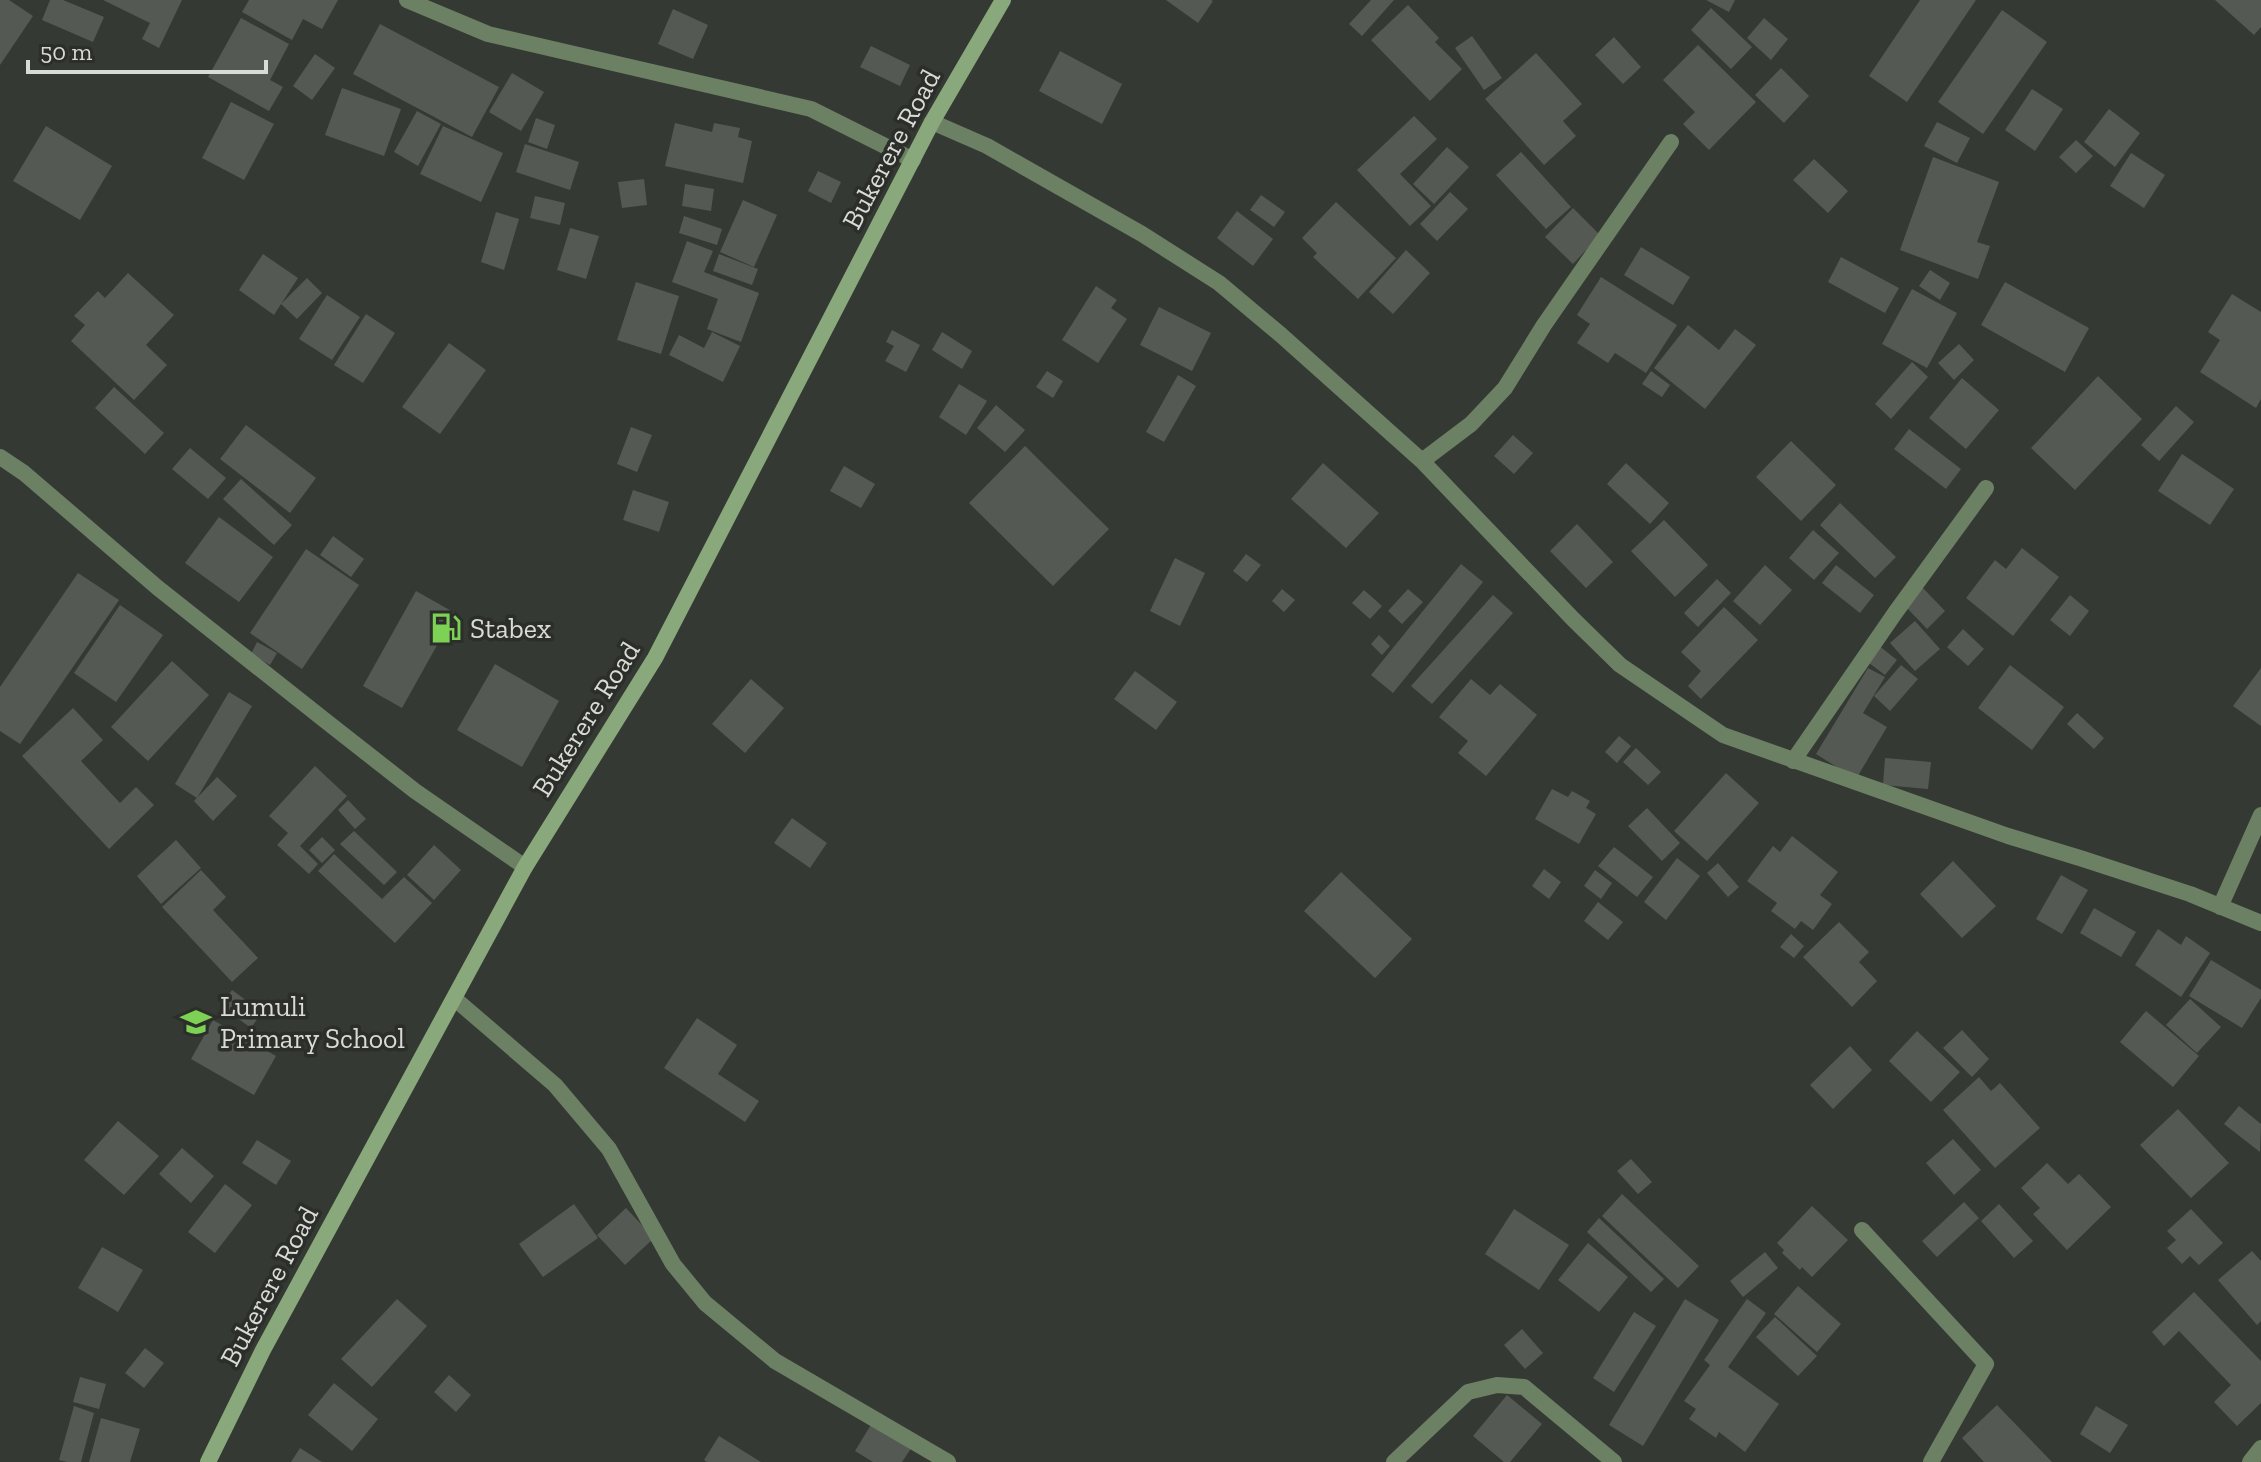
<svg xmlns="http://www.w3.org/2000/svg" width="2261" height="1462" font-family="'Zilla Slab',serif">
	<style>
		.building { fill: #555953 }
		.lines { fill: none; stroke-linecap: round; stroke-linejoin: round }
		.street { stroke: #6c8064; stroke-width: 16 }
		.secondary { stroke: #89a97c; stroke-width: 16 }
		.labels { text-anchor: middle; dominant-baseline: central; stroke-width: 7; stroke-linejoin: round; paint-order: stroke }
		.street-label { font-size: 28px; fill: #d9dbd8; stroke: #2b2e29 }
		.poi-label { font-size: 28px; fill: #d9dbd8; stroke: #2b2e29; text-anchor: start }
	</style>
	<rect width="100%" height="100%" fill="#353933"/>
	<path class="building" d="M0,0H9L33,16L0,65Z
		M50,0H63L104,17L93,42L42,20Z
		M103,0H182L159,48L142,39L150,23Z
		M249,0H338L322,29L303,19L292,40L242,12Z
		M1166,0H1211L1213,1L1198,23Z
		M1371,0H1394L1362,36L1349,24Z
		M1706,0H1735L1729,12Z
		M1920,0H1976L1907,102L1869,76Z
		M2215,0H2261V27L2254,35Z
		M1408,5L1439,38L1435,42L1462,69L1430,101L1371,40Z
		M1711,8L1752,47L1731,69L1691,30Z
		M673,9L708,25L693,59L658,44Z
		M2002,10L2047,42L1983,134L1938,102Z
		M241,18L289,44L270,80L283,87L269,111L208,77Z
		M1764,18L1788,39L1771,60L1747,38Z
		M380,24L499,87L472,137L353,74Z
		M1472,36L1502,78L1484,90L1455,48Z
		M1614,37L1641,67L1623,84L1595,55Z
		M1698,45L1756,102L1709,150L1683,124L1695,112L1663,80Z
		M871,46L910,65L900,86L860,67Z
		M1060,51L1122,84L1102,124L1039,91Z
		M1536,53L1582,104L1563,121L1576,136L1544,165L1485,99Z
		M315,54L335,68L312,100L293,86Z
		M1781,68L1809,96L1784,123L1755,95Z
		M512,73L544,92L521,131L489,112Z
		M342,88L401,109L384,156L325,135Z
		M2032,89L2063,109L2035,151L2005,130Z
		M231,102L274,124L244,180L202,158Z
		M2109,109L2140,133L2115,167L2084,142Z
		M417,111L441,124L418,166L394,152Z
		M1414,116L1437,139L1400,174L1431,206L1410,226L1357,170Z
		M536,118L555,125L547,149L528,142Z
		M1937,122L1970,138L1957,163L1924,146Z
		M675,123L712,132L714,123L740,128L738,137L752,141L743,183L665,166Z
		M46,126L112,166L80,220L13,181Z
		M443,126L503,153L481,202L420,174Z
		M2076,140L2093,156L2076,173L2059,157Z
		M525,144L579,162L570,190L516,172Z
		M1447,147L1469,167L1434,204L1413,184Z
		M1521,152L1571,207L1546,229L1496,175Z
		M2131,153L2165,175L2144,208L2110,186Z
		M1933,157L1999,182L1977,242L1990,246L1978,279L1900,250Z
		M1814,159L1848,191L1828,213L1793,180Z
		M818,171L841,182L831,203L808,191Z
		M644,179L647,205L622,208L618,182Z
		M685,184L714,189L711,211L682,206Z
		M1450,192L1468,209L1437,241L1420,224Z
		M1261,195L1285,212L1274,227L1250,210Z
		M535,196L565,203L560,225L530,218Z
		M743,200L777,215L754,267L720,252Z
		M1336,202L1396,258L1358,299L1313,257L1317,253L1302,238Z
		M1573,208L1600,235L1573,264L1545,237Z
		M1237,211L1273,239L1253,266L1217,238Z
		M496,212L519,219L504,270L481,262Z
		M684,216L722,229L717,245L679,233Z
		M570,228L599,236L586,279L557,270Z
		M687,241L713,251L704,272L759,293L741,342L707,329L718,299L672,282Z
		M1641,247L1690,277L1673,305L1624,275Z
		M1406,250L1430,273L1393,314L1369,292Z
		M263,254L298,278L281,304L307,278L322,293L297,319L281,304L274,315L239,290Z
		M719,254L758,269L752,285L713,271Z
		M1841,257L1899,288L1885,313L1828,282Z
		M1930,270L1950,283L1940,300L1919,286Z
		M128,273L174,315L146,345L167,365L134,400L71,341L85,325L74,316L98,291L105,298Z
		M1601,277L1677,325L1646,373L1615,353L1608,363L1577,343L1590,324L1577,315Z
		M636,282L679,296L661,354L617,340Z
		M2005,282L2089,328L2065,372L1981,325Z
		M1096,286L1117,300L1111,308L1127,319L1098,363L1062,340Z
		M1912,289L1957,313L1927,368L1882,344Z
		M2232,294L2261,312V399L2256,408L2200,372L2220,340L2208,332Z
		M327,295L360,317L332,360L299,339Z
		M1159,307L1211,333L1192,371L1140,345Z
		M366,314L395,333L363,383L334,365Z
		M1688,325L1719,350L1735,329L1756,345L1705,409L1654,368Z
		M892,330L920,345L906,372L885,361L894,346L886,342Z
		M712,332L740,346L723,382L669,355L679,335L704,348Z
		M942,332L972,351L962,369L932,350Z
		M449,343L486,370L440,434L402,407Z
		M1959,344L1974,360L1954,380L1938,363Z
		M1912,362L1928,377L1891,419L1875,404Z
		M1047,371L1063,381L1053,398L1036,387Z
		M1651,371L1670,385L1662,397L1642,384Z
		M1178,375L1196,386L1164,442L1146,432Z
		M2098,376L2142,419L2075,490L2031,448Z
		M1962,378L1999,410L1966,449L1929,418Z
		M959,384L987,401L966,435L939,417Z
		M114,387L164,433L145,454L95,408Z
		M996,405L1025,430L1005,452L977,428Z
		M2176,406L2194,422L2159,461L2141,445Z
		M246,425L316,478L290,513L220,459Z
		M631,427L652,435L637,472L617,464Z
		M1909,429L1961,469L1946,489L1894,449Z
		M1513,435L1533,453L1514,474L1494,456Z
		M1791,441L1836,485L1801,521L1756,477Z
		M1025,446L1109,529L1053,586L969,503Z
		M190,448L226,478L208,499L172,469Z
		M2182,454L2234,489L2210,525L2158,491Z
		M1323,463L1379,513L1346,548L1291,499Z
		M1626,463L1669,503L1650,524L1607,484Z
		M844,466L875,484L861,508L830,491Z
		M241,479L292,525L274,545L223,499Z
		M633,490L669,502L659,532L623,520Z
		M1840,503L1896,557L1875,578L1820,525Z
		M219,517L273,557L239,602L185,563Z
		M1664,520L1708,565L1675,597L1631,551Z
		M1577,524L1613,562L1586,588L1550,551Z
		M1813,530L1839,553L1814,580L1789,558Z
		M333,536L364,559L351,577L320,555Z
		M2022,548L2059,577L2013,636L1966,598L1995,560L2006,569Z
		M306,549L359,585L302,669L250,633Z
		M1246,554L1261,565L1247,582L1233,571Z
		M1175,558L1205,573L1180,626L1150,611Z
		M1461,564L1483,582L1393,693L1371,675Z
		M1765,565L1792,590L1760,625L1733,601Z
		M1836,565L1874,595L1860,613L1822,583Z
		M78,573L119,600L20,744L0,731V687Z
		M1717,579L1731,593L1698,627L1684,613Z
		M1923,588L1945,611L1927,629L1905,606Z
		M1282,589L1295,600L1284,612L1272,601Z
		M1408,589L1423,602L1402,624L1388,611Z
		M1364,590L1382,606L1370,619L1352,603Z
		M416,591L455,613L402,708L363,686Z
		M1493,595L1513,613L1432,704L1411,686Z
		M2070,595L2089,611L2070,636L2050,620Z
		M120,605L163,635L116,702L74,673Z
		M1724,607L1758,640L1701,699L1688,686L1701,671L1681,652Z
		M1915,621L1940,649L1915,671L1890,643Z
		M1963,629L1984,649L1968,666L1947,647Z
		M1379,635L1390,646L1382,655L1371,644Z
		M257,642L277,653L270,665L251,654Z
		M1878,645L1897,660L1885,675L1865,660Z
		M172,661L209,695L148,761L111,727Z
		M495,664L559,701L522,767L457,730Z
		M1901,665L1918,679L1890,711L1874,696Z
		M2010,665L2064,707L2032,750L1978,708Z
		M1868,668L1885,677L1863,713L1887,727L1856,779L1816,754Z
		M2261,668V726L2233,706Z
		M1135,671L1177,702L1156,730L1114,699Z
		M751,679L784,708L745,753L712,724Z
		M1471,679L1490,695L1500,684L1537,715L1486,776L1458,753L1468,741L1439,717Z
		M229,692L252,706L197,798L175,784Z
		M73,708L103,740L81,761L120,803L136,787L154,805L109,849L22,756Z
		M2077,713L2104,738L2094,749L2067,724Z
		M1619,736L1631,746L1617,763L1605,752Z
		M1636,748L1661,772L1648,785L1623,762Z
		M1885,758L1931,762L1928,789L1883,785Z
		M315,766L347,796L300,846L318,864L309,874L277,845L288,833L269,816Z
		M1726,773L1759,803L1707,861L1674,831Z
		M217,777L237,796L213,821L194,801Z
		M1552,789L1568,797L1572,791L1590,801L1586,808L1596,814L1579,844L1535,819Z
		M348,800L366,819L355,829L338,810Z
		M1647,808L1680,843L1662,861L1628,826Z
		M792,818L827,843L810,868L774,843Z
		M354,831L397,872L384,885L340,844Z
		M1792,836L1838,872L1820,895L1832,904L1813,930L1801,921L1795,929L1771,911L1777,903L1747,881L1773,846L1780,852Z
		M322,837L335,850L322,863L309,850Z
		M176,840L201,868L161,904L137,876Z
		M434,845L461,870L434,900L407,875Z
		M1614,847L1653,877L1637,897L1598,866Z
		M334,854L382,899L404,877L432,903L395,943L318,871Z
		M1677,858L1700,876L1666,920L1644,902Z
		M1953,861L1996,906L1962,938L1920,894Z
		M1718,863L1739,887L1728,897L1707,873Z
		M1544,869L1561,882L1549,899L1532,886Z
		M201,870L226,897L213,910L258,958L232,982L162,907Z
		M1595,870L1612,883L1601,899L1584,886Z
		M1341,872L1412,939L1375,978L1304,911Z
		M2061,875L2088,890L2062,934L2036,919Z
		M1598,902L1623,922L1608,940L1584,921Z
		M2094,908L2136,932L2121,957L2080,933Z
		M1839,922L1869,952L1859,962L1877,981L1852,1007L1803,957Z
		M2158,929L2181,945L2186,936L2210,953L2181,997L2135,965Z
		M1791,934L1804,946L1794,958L1780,947Z
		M2211,960L2261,990V998L2242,1028L2189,996Z
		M232,990L262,1012L251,1028L221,1006Z
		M2190,999L2221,1027L2197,1053L2166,1025Z
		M2146,1011L2199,1056L2173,1087L2120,1042Z
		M697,1018L737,1045L718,1074L759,1101L745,1122L664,1068Z
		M213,1020L276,1056L254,1095L191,1059Z
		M1962,1030L1989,1059L1972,1077L1943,1048Z
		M1917,1031L1960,1072L1931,1102L1889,1061Z
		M1850,1046L1872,1070L1833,1109L1810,1085Z
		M1979,1077L1991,1091L2000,1083L2040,1128L1995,1168L1943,1110Z
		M2239,1106L2261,1124L2260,1152L2224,1124Z
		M2178,1109L2229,1163L2191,1198L2140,1145Z
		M118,1121L159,1156L124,1195L84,1160Z
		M1953,1139L1981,1170L1954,1195L1926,1163Z
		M257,1140L291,1161L276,1185L242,1163Z
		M182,1148L214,1176L191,1203L159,1174Z
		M1631,1159L1652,1182L1638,1194L1617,1171Z
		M2047,1163L2068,1184L2079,1174L2111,1207L2067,1250L2033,1214L2040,1208L2021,1188Z
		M225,1184L252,1205L215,1253L188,1232Z
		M1622,1194L1699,1266L1678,1288L1602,1216Z
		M1964,1202L1979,1218L1937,1257L1922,1241Z
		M574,1204L598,1238L543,1277L519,1244Z
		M1999,1204L2033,1241L2014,1258L1981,1221Z
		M1812,1206L1848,1240L1812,1277L1802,1267L1800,1270L1782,1253L1784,1250L1777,1243Z
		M626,1208L654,1238L625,1265L597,1235Z
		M1514,1209L1569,1245L1539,1290L1485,1254Z
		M2191,1209L2223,1243L2199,1265L2190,1256L2182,1264L2167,1248L2176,1240L2167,1231Z
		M1599,1218L1664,1279L1651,1292L1587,1232Z
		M1588,1243L1628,1277L1599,1312L1558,1280Z
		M102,1247L143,1270L118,1312L78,1288Z
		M2252,1251L2261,1261V1321L2257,1325L2218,1280Z
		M1765,1252L1778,1268L1743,1297L1730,1281Z
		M1798,1286L1841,1324L1817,1352L1774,1314Z
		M2194,1292L2261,1361V1403L2237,1426L2214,1402L2231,1385L2179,1331L2164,1346L2152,1332Z
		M397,1299L427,1326L372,1387L341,1359Z
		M1685,1299L1719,1320L1643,1446L1609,1425Z
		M1747,1299L1766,1313L1728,1367L1779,1404L1745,1452L1719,1432L1716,1438L1689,1419L1696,1409L1684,1401L1710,1365L1704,1360Z
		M1634,1312L1656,1326L1614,1392L1593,1378Z
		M1775,1317L1817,1356L1798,1376L1756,1337Z
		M1522,1329L1543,1353L1525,1369L1504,1345Z
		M145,1348L164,1363L144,1388L125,1373Z
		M449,1375L471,1395L456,1412L434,1392Z
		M80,1377L106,1384L99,1409L73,1402Z
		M334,1383L378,1419L352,1451L308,1415Z
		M1507,1395L1542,1424L1510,1462H1504L1473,1436Z
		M1997,1405L2052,1462H1984L1962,1438Z
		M74,1406L94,1413L81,1462H67L59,1460Z
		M2096,1406L2128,1425L2110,1453L2080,1434Z
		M101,1418L140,1429L130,1462H89Z
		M872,1423L912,1447L902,1462H873L855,1451Z
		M719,1436L761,1462H707L704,1460Z
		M300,1448L322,1462H291Z"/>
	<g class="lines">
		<path class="street" d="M407,0L488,34L811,109L913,160
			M932,122L987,146L1142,234L1219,283L1281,335L1422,461L1573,619L1620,665L1723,735L2008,836L2083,859L2190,894L2261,923
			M0,457L24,473L158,588L327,722L415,791L525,867
			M1422,461L1471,424L1505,388L1544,325L1671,142
			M1793,761L1895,613L1986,488
			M2220,907L2261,815
			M455,999L555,1085L609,1149L673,1264L705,1303L775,1361L948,1462
			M1862,1230L1986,1364L1931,1462
			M1394,1462L1468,1392L1497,1385L1524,1387L1614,1462
			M2250,1462L2261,1448"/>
		<path class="secondary" d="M208,1462L263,1350L525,867L655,658L932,122L1003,0"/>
	</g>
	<defs>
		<g id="fuel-bare" transform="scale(2.4)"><path d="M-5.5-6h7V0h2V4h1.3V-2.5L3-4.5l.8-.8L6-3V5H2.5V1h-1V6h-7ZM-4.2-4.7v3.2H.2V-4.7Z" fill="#7dd154" stroke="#2b2e29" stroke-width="2.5" paint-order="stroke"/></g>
		<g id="school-bare" transform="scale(2.4)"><path d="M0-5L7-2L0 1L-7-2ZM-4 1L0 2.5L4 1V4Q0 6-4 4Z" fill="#7dd154" stroke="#2b2e29" stroke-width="2.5" paint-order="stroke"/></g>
	</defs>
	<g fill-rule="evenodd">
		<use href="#fuel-bare" x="446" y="628"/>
		<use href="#school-bare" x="196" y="1022"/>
	</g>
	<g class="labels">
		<g class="street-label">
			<text transform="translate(891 149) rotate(-62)">Bukerere Road</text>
			<text transform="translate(586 719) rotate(-58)">Bukerere Road</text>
			<text transform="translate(269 1286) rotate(-62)">Bukerere Road</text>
		</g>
		<g class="poi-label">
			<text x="470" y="628">Stabex</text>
			<text x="220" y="1006">Lumuli<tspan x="220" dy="32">Primary School</tspan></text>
		</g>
	</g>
	<path d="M28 60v12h238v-12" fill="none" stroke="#d9dbd8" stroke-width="4"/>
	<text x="40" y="60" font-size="24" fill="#d9dbd8" stroke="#2b2e29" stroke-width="6" paint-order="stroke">50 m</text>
</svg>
